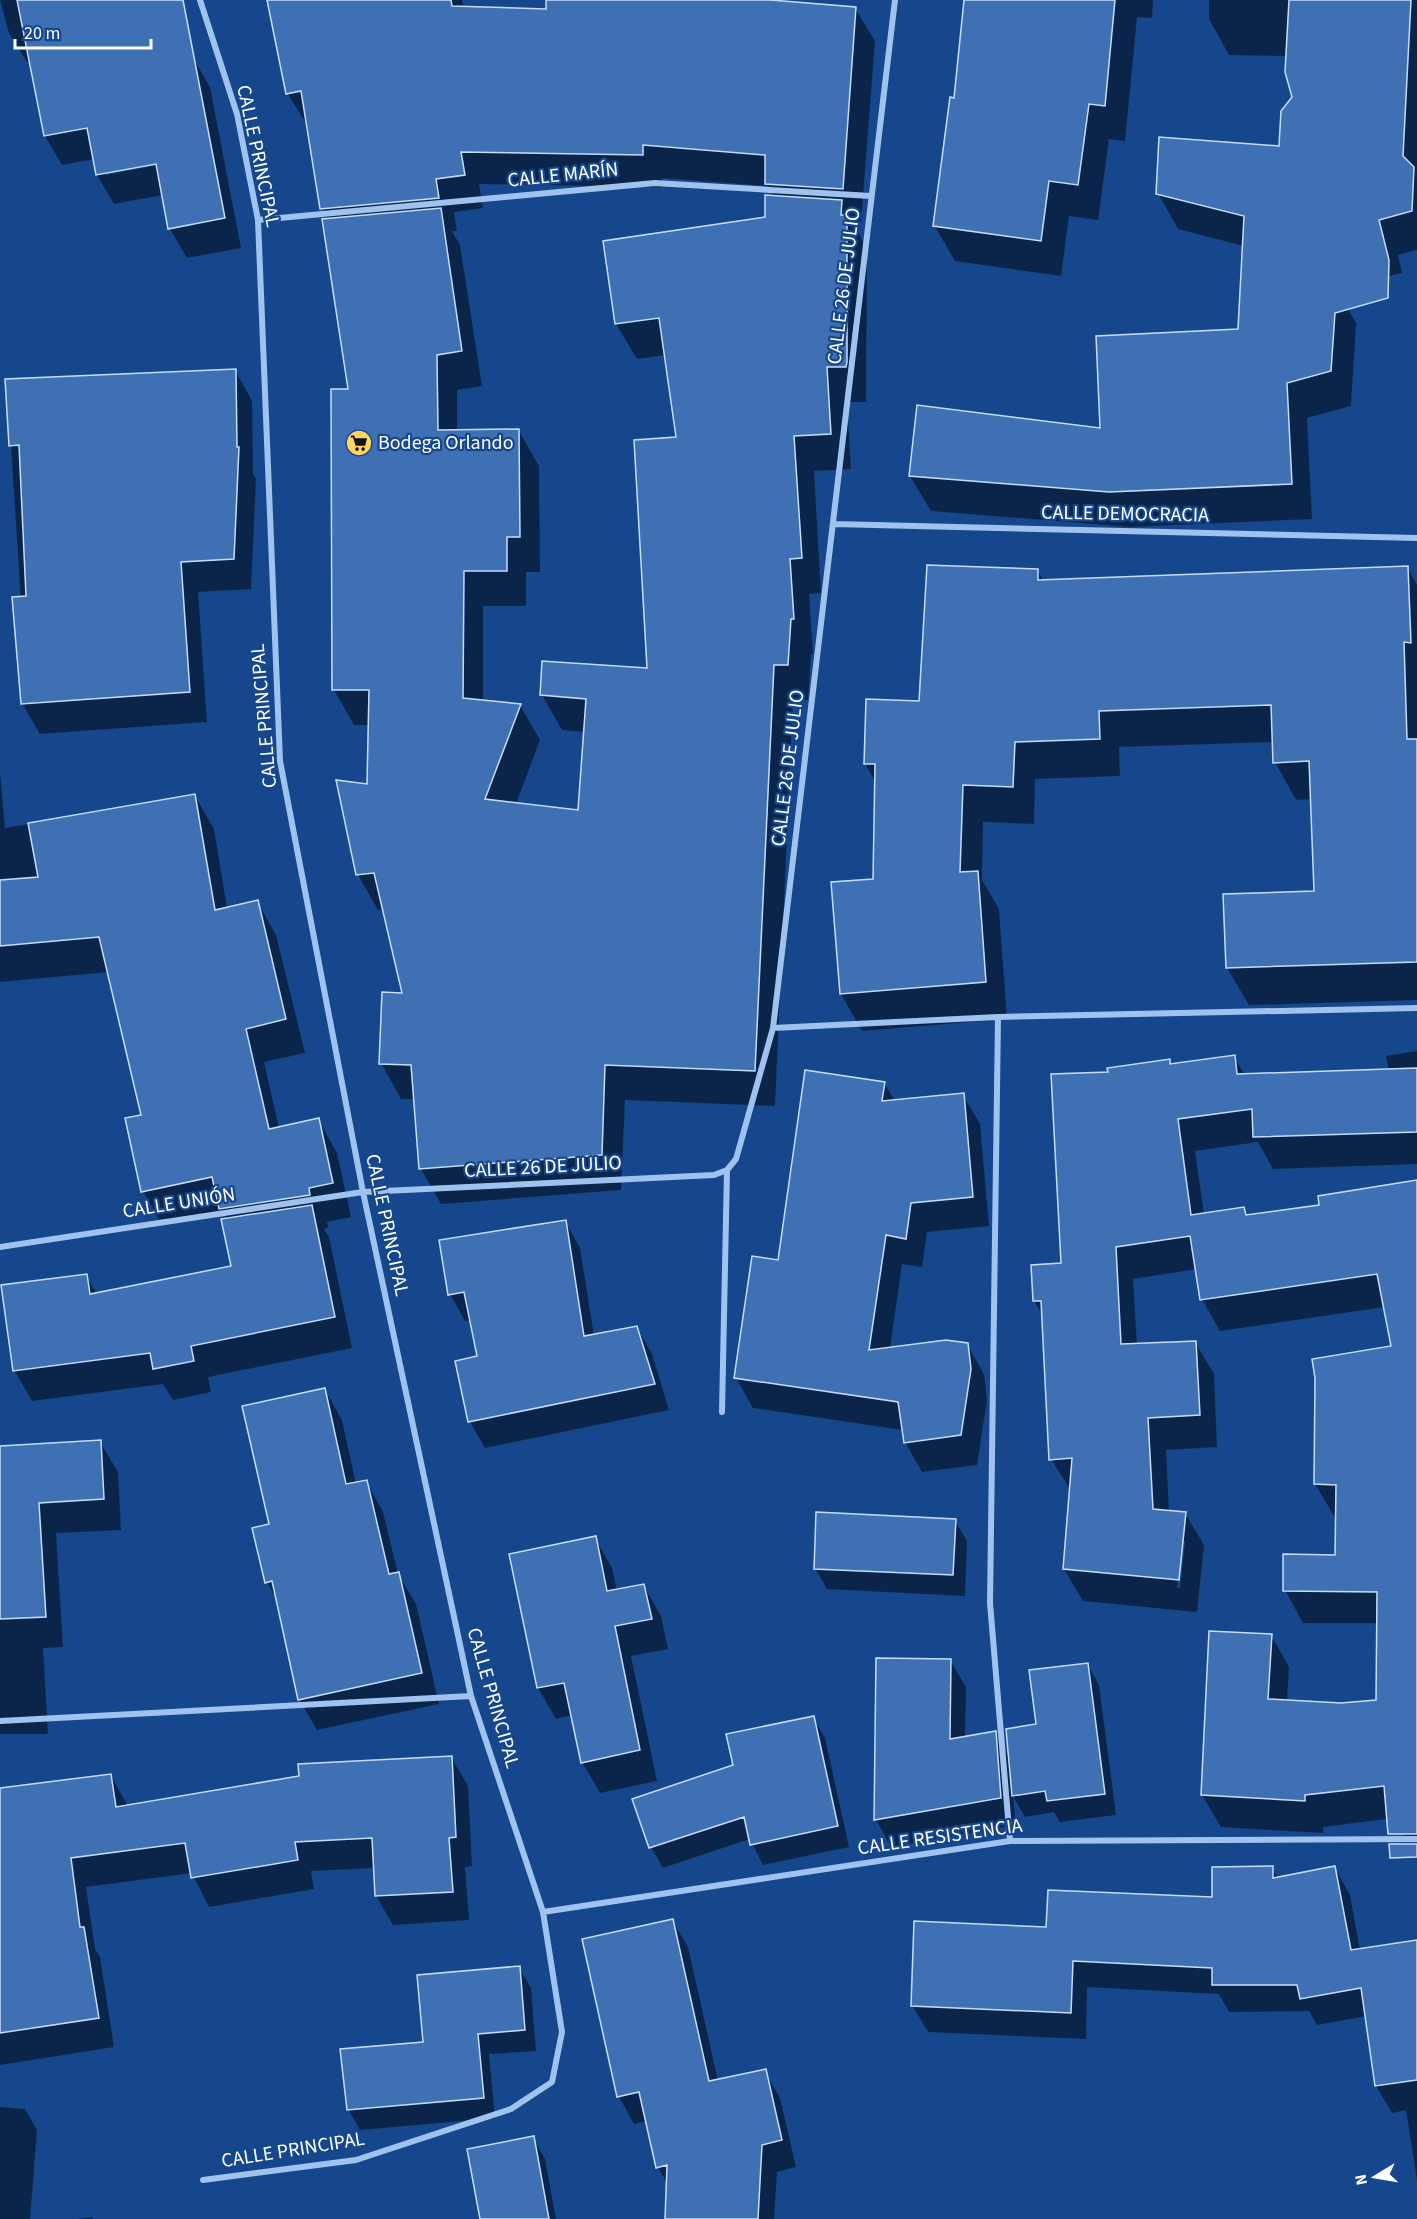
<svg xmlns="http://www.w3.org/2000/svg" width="1417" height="2219" font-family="'Source Sans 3',sans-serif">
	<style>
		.shadow { fill: #0007; fill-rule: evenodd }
		.building { fill: #3f70b4; stroke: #c6ddfb; stroke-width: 1.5 }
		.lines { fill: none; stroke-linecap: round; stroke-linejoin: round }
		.minor { stroke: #a0c2ef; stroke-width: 6 }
		.labels { text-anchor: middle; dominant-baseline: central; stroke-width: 4.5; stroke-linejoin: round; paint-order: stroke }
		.street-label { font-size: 20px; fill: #fff; stroke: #16478c }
		.poi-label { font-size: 20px; fill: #fff; stroke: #16478c; text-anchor: start }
	</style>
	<rect width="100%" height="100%" fill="#16478c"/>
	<path class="shadow" d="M0,0H167L193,58L210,87L241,248L187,258L170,229L163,195L114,204L97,175L94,159L62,165L45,136L31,61L27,62L9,33ZM163,161V164L106,175V172Z
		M268,0H462L464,8L548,11V0H752L855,8L875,41L861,222L853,221L867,251L866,402H847L851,469L814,471L821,593L809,594L813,654H811L808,700H793L775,1106L625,1100L621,1190L441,1204L421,1169L415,1099H401L381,1063L404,994L384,909L378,910L358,875L368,786L370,725H354L334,690L349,391L328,220L322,208L308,126L287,93ZM662,178L768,186L774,197L767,219L616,324L637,359L666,355L678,439L649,670L542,695L562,730L585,732L580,812L516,804L540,740L520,705L483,701V606H526V572H540L539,466L519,431H457V390L482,386L460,245L452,231H457L454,212L483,208L479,184L661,187Z
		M965,0H1153L1152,18L1137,17L1125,141L1109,139L1098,220L1069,216L1061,276L955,261L934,225L955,99Z
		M1209,0H1417V250L1398,255L1402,273L1336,288L1356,323L1351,406L1307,418L1312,519L1130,527L931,511L910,476L1102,430L1239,330L1244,246L1178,229L1158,193L1281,148L1294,98L1287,56L1229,55L1209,19Z
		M235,370L252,401L253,474L256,479L251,589L198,592L207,722L40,734L22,703L23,634L7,381Z
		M1407,567L1417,585V1000L1249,1005L1227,968L1316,892L1312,799L1296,800L1275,762L1274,742L1119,747L1120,776L1035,779L1034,824L983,822L982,880L999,909L1007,1019L862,1031L841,994L874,880L876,783L865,764L1037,570L1044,581Z
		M0,772L5,828L195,796L214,829L227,908L257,901L276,935L305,1053L264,1062L279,1128L318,1119L337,1153L351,1217L327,1222L328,1228L324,1229L329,1237L352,1348L208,1377L211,1392L173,1400L163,1384L32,1401L14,1370L86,1276L97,1294L233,1267L227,1219L222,1212L162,1225L143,1191V1116L109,972L0,982Z
		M1417,1051V1164L1273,1169L1258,1142L1195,1151L1204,1215L1243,1209L1248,1216L1417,1195V1837L1406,1838L1394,1818L1323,1827V1833L1221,1827L1202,1795L1271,1635L1289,1667L1287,1701L1341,1705L1377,1701L1378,1623H1303L1285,1590L1336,1556L1337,1516H1334L1315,1484L1393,1348L1385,1307L1220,1331L1202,1299L1197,1269L1133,1279L1137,1345L1195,1342L1214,1374L1217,1447L1166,1450L1169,1512L1185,1513L1204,1545L1197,1612L1083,1601L1064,1569L1071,1491L1051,1459L1043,1316L1034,1301L1063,1265L1110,1073L1169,1061L1172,1065L1234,1057L1245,1075L1389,1070L1386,1056ZM1182,1541H1185L1180,1588H1177Z
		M884,1083L895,1101L963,1095L980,1124L989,1226L927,1232L922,1267L902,1264L890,1349L967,1344L984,1374L987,1400L977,1465L922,1472L905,1442L903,1430L753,1408L736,1378L779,1262Z
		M565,1221L580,1248L594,1336L637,1328L652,1354L669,1410L485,1448L470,1422L457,1362L479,1357L471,1320L465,1321L450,1294Z
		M325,1390L342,1420L356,1484L366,1481L383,1512L398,1574L416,1604L439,1704L317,1730L299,1699L278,1603L267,1582L270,1525Z
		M100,1442L118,1472L121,1530L56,1533L63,1647L43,1648L48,1734H0V1447Z
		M955,1521L967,1541L965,1596L827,1589L815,1568Z
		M595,1538L612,1568L617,1591L644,1586L661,1616L668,1649L631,1656L657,1781L600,1793L582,1762L572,1715L556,1719L538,1688L511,1556Z
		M877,1659L950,1660L966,1687L965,1738L995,1733L1010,1759L1087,1664L1099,1685L1116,1815L1060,1822L1054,1812L1025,1817L1013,1796L1016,1825L891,1847L876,1820Z
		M813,1718L825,1738L849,1847L763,1865L750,1839L663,1868L651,1847L634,1800L734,1766Z
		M451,1757L468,1786L472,1866L465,1867L469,1920L393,1925L376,1896L375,1868L311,1871L314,1889L209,1907L192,1873L86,1887L95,1949L100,1957L114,2047L0,2065V1790L111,1776L128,1806Z
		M1272,1868L1278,1878L1335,1868L1350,1895L1360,1950L1417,1942V2180L1406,2110L1392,2113L1376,2086L1367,2016L1317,2025L1309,2011L1229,2012L1219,1994L1087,1987L1086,2039L928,2032L912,2005L1048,1929L1213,1898Z
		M672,1920L688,1947L718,2081L765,2071L780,2098L796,2167L777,2172L774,2219H666L668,2185L658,2167L647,2121L634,2124L619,2097Z
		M519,1968L531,1988L536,2051L489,2054L495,2118L360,2130L348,2109L424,2043Z
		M0,2107L25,2109L37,2130L30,2219H0Z
		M533,2138L545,2159L556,2219H481Z
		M92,2217L93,2219H77Z"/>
	<path class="building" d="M17,0H183L225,218L168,229L156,164L96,175L87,128L44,136Z
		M267,0H451L452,6L546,9V0H771L856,7L843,189L765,184V155L643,145V155L461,152L465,175L436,179L439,198L320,209L301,91L286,94Z
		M964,0H1115L1105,106L1089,104L1078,185L1049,181L1041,241L933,226L950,97L954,98Z
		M1289,0H1411L1403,156L1414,167L1412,211L1379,220L1389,260L1388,298L1335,313L1331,371L1287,383L1292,484L1109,492L909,476L917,405L1100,428L1096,336L1238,329L1244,216L1156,194L1159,137L1279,146L1281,111L1292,97L1285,72Z
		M765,195L842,200L841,215H847V362L846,367H827L831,434L794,436L802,558L790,559L794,619H791L788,665H774L755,1071L605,1065L602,1155L419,1169L411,1065L379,1064L382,992L402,993L374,873L356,875L336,780L367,784L369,690H332L331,389H348L322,219L441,208L462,351L437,355L438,430L519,429L520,537H507V571H464L463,698L521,704L485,799L578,810L586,699L540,695L542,661L647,668L634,440L676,437L659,318L615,324L603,241L765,217Z
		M236,369L237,447H239L234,559L181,562L190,692L21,704L12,597L26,596L19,445L9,446L5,379Z
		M927,565L1038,569V580L1408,566L1411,643L1404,642L1407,739H1417V962L1226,968L1223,894L1314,891L1309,761L1273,763L1271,705L1099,711L1100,739L1015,742L1013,787L963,785L960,872L978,871L986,982L840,994L831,882L873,879L875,764H864L866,699L919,701Z
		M195,794L215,910L258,900L286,1019L246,1029L269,1129L319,1118L333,1183L309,1188L310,1195L219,1209L212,1177L141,1192L125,1118L141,1115L99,937L0,946V880L38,877L28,823Z
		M1235,1055L1237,1074L1417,1068V1132L1253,1137L1252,1109L1178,1119L1191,1215L1244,1207L1246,1215L1319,1205L1318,1196L1417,1180V1834H1388L1384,1786L1305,1795V1801L1201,1795L1209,1631L1272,1634L1268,1699L1341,1703L1376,1700L1377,1592L1283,1591V1554L1335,1555L1336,1485L1314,1484L1315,1378L1312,1359L1391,1346L1377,1274L1200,1300L1190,1236L1116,1247L1121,1344L1196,1341L1200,1415L1148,1418L1153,1509L1186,1512L1179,1580L1063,1569L1072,1458L1049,1460L1041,1301H1033L1031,1265L1061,1263L1051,1074L1108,1072L1107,1068L1170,1059V1064Z
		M805,1070L885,1082L882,1101L964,1093L973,1197L911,1203L906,1239L886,1235L869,1350L946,1340L968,1343L971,1369L961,1435L904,1443L898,1402L734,1378L752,1256L778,1260Z
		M312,1205L335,1317L191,1346L194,1361L153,1369L150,1353L13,1371L1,1285L87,1274L90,1294L231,1266L221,1219Z
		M566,1220L584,1336L637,1326L655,1384L468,1422L455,1361L477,1356L464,1292L448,1295L439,1240Z
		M325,1388L346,1484L367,1480L389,1574L399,1572L422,1673L298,1700L272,1581L265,1583L252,1528L269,1524L242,1406Z
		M101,1440L104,1499L39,1503L46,1617L0,1619V1446Z
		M816,1512L956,1519L953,1575L814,1569Z
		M596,1536L607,1591L644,1584L652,1619L615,1626L640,1750L581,1763L564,1683L537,1688L509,1554Z
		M876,1658L951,1659L950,1739L996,1731L1001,1798L874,1820Z
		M1088,1663L1105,1794L1047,1801L1045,1791L1012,1796L1006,1729L1036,1724L1029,1670Z
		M814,1716L838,1826L750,1845L744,1817L649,1848L632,1799L733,1765L726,1734Z
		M452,1756L456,1837L449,1838L453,1892L375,1896L372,1838L295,1842L298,1860L191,1878L185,1843L71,1858L80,1927H84L99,2018L0,2033V1788L111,1774L116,1807L299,1776L298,1764Z
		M1389,1844H1417V1857L1390,1858Z
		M1273,1866V1878L1335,1866L1351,1950L1417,1940V2080L1375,2086L1361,1988L1300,1999L1297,1985H1212V1968L1073,1961L1071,2013L911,2006L914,1921L1046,1927L1048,1890L1212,1897V1867Z
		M673,1919L709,2081L766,2069L782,2140L762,2145L758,2219H665L667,2165L656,2168L639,2092L617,2097L582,1939Z
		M520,1966L525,2030L478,2034L484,2098L347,2110L340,2049L423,2042L417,1975Z
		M534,2136L549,2219H480L467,2149Z"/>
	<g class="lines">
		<path class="minor" d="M200,0L237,114L258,220L280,761L363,1192L471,1696L543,1912L562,2032L552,2082L511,2109L356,2160L203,2180
			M258,220L655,183L871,196
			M833,524L1417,538
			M998,1017L990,1603L1010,1841
			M773,1028L998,1017L1417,1008
			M0,1247L363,1192L714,1175L727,1170L736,1159L773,1028L895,0
			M722,1412L727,1170
			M0,1721L471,1696
			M543,1912L1010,1841L1417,1839"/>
	</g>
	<defs>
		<g id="supermarket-disc" transform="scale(1.35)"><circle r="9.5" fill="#ffd55e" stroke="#16478c"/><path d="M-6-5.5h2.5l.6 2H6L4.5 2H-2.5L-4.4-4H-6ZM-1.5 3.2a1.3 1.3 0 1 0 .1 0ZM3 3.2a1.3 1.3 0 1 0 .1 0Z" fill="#111"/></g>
	</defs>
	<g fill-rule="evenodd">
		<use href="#supermarket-disc" x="359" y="443"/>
	</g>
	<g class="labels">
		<g class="street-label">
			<text transform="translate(258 156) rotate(78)">CALLE PRINCIPAL</text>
			<text transform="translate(563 175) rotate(-6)">CALLE MARÍN</text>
			<text transform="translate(844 286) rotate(-83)">CALLE 26 DE JULIO</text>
			<text transform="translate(1125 514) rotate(1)">CALLE DEMOCRACIA</text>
			<text transform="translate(264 716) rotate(-95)">CALLE PRINCIPAL</text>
			<text transform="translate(788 768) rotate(-83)">CALLE 26 DE JULIO</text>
			<text transform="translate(543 1167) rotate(-3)">CALLE 26 DE JULIO</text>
			<text transform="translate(179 1203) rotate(-9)">CALLE UNIÓN</text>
			<text transform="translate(387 1225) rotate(78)">CALLE PRINCIPAL</text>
			<text transform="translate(493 1698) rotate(74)">CALLE PRINCIPAL</text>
			<text transform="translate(940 1837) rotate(-8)">CALLE RESISTENCIA</text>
			<text transform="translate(293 2150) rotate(-9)">CALLE PRINCIPAL</text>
		</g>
		<g class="poi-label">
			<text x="378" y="443">Bodega Orlando</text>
		</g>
	</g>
	<g transform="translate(1375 2177) rotate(259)" stroke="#16478c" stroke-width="4.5" paint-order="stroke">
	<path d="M0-4.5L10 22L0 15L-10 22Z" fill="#ffffff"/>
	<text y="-9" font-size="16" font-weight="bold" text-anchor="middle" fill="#ffffff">N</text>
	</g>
	<path d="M15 39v9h136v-9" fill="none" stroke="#ffffff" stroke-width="3"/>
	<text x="24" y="39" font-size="18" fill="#ffffff" stroke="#16478c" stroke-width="4.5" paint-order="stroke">20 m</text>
</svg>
